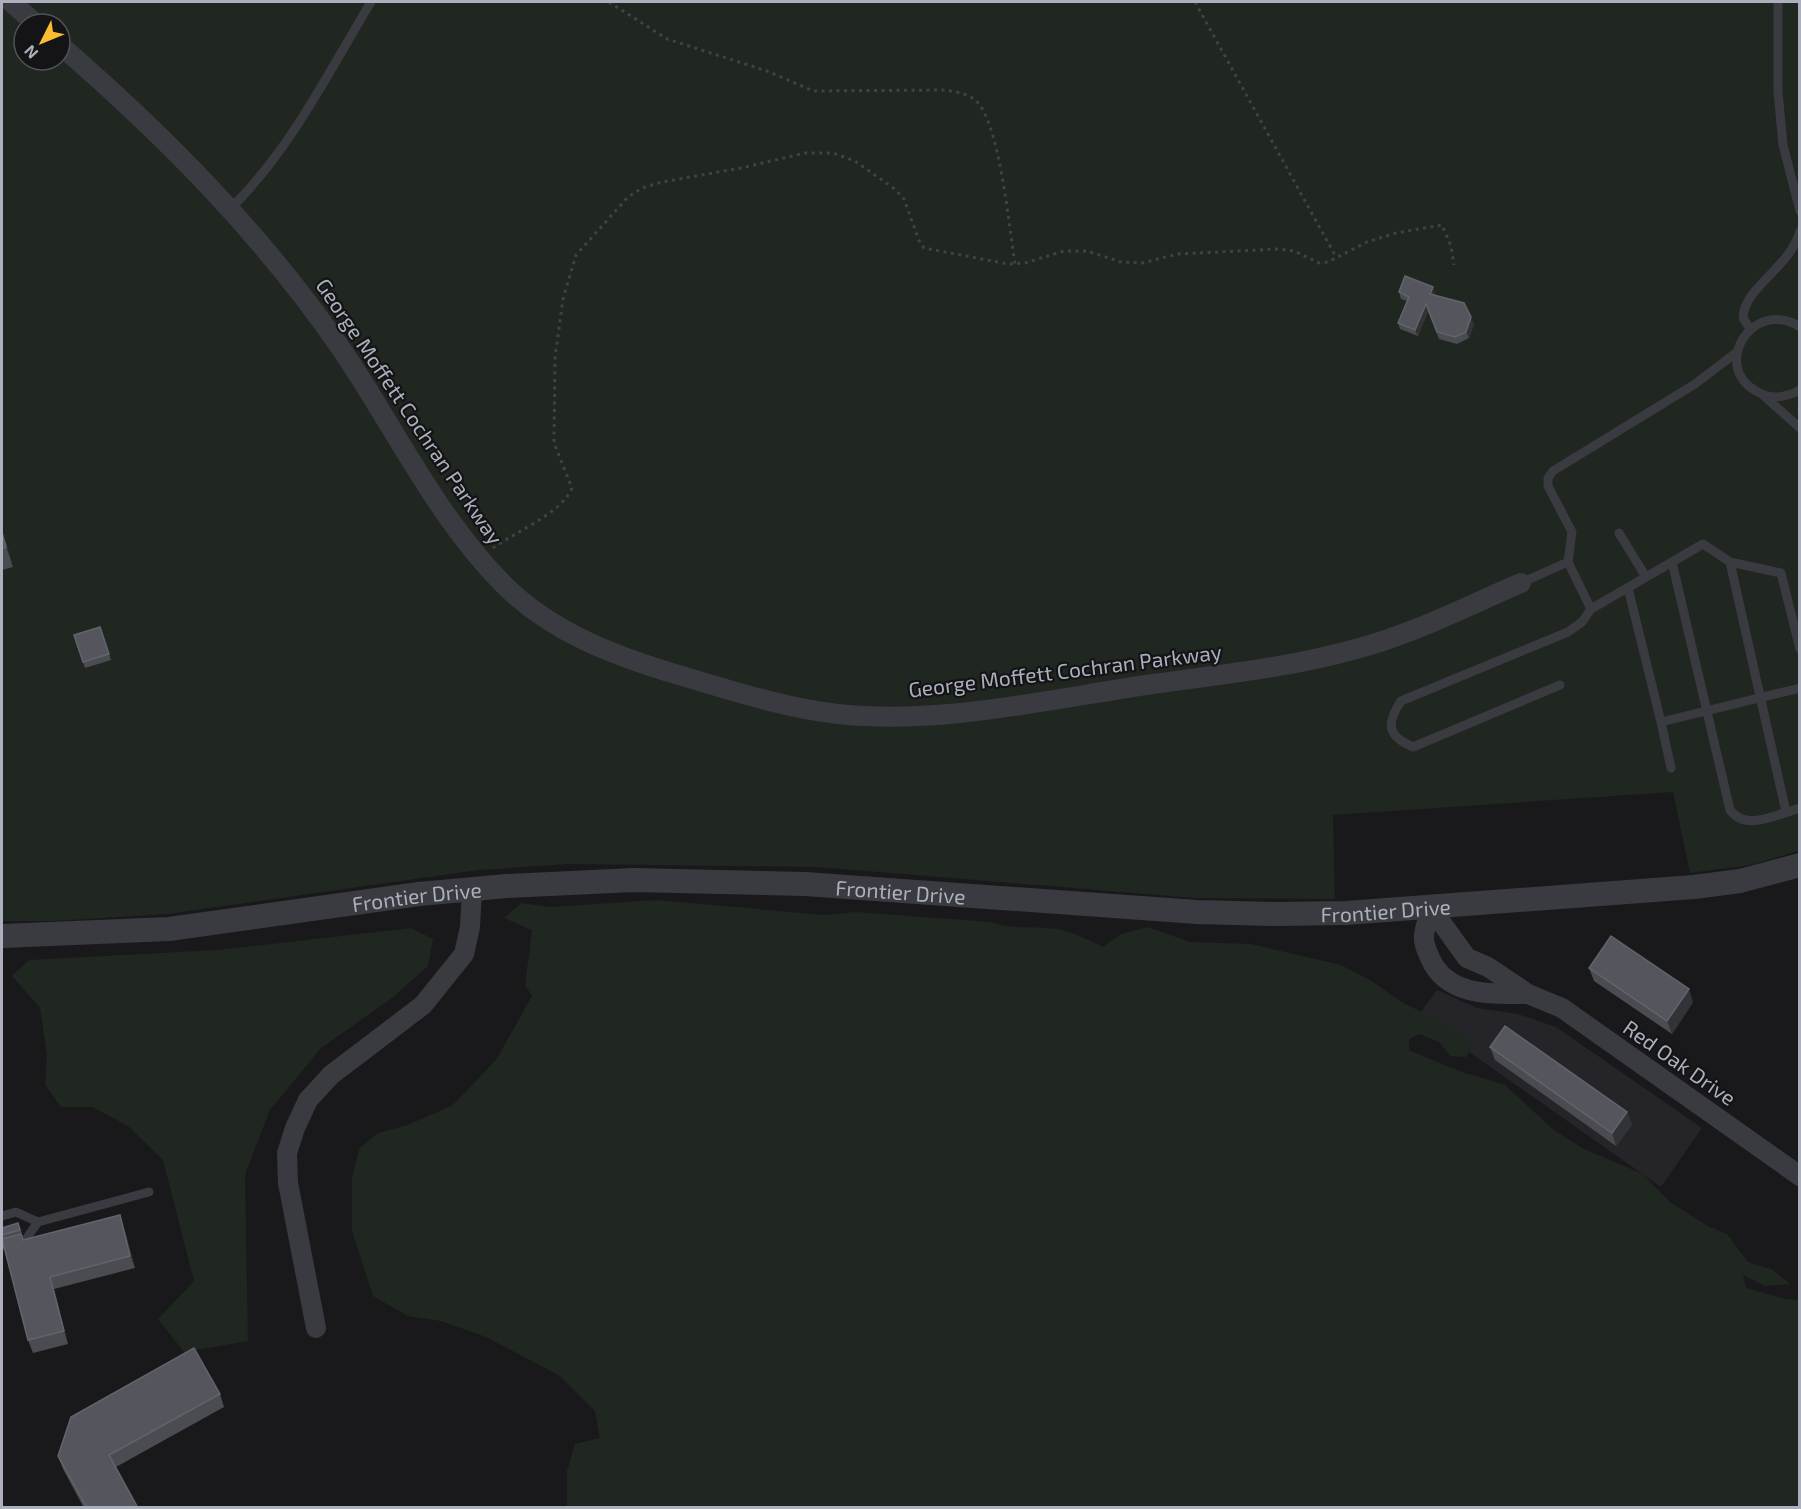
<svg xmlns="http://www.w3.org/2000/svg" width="1801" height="1509" font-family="'Exo 2',sans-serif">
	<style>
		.built { fill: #252529 }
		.green { fill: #1f2720; fill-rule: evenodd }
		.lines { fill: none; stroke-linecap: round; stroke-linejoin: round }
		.path { stroke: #404248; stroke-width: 3; stroke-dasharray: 3 4.5; stroke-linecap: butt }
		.service { stroke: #3a3b41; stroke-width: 9 }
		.minor { stroke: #3a3b41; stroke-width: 20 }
		.tertiary { stroke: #3a3b41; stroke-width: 24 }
		.wall { fill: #4a4c51 }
		.shaded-wall { fill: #323337 }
		.building { fill: #55565d; stroke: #62646c; stroke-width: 1.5 }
		.labels { text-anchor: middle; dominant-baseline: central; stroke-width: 4.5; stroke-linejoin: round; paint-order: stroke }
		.street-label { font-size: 21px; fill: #abb0bc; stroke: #141417 }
	</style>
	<rect width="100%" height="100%" fill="#19191c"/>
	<path class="built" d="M1437,990L1477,1008L1518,1014L1556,1027L1702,1128L1661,1187L1418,1016Z"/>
	<path class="green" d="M2,2H1799V851L1750,865L1690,873L1673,792L1333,815L1335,899L1194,898L818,867L568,864L479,870L167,914L54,921H2ZM24,24H60V60H24Z
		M657,900L825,915L855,912L991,922C1016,931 1032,925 1058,929C1073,932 1089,940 1103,947L1121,934L1148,927L1190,942L1251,944L1341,965L1372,981L1403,1003L1450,1025L1471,1041L1467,1057L1450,1056L1439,1042L1419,1034L1409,1039V1050L1459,1071L1505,1085L1554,1130L1584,1149L1643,1174L1670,1202L1706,1225L1727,1234L1748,1262L1773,1270L1790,1284L1765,1286L1743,1275L1746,1288L1785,1299L1799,1300V1507H567V1471L575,1444L600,1438L595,1411L560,1376L486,1337L441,1321L408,1316L373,1296L352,1231V1178L359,1149L378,1133L408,1125L453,1105L496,1060L532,996L525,985L532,930L504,918L521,903L551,907Z
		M411,928L433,939L428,966L392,998L321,1048L270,1110L245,1175L248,1341L184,1352L158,1319L194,1281L163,1160L128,1126L92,1107H61L45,1085L47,1055L40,1008L12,976L29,960L218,950Z"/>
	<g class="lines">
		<path class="path" d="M609,2L667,39L767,71L813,91L943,90C953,91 965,93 974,99C1000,119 1009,229 1015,264
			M1195,2L1336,257
			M493,548C515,532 562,513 572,488L554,443L555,358L563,299L576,255L628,197L642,188L662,182L741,168L805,153H833L855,161L896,190L904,199L920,243L924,248L1008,264L1025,263L1064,251H1087L1121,262L1142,263L1178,254L1278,249L1294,251L1319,263L1328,262L1367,242L1396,233L1442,225L1451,246L1454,265"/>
		<path class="service" d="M1778,2V92L1783,145L1800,211
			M231,208C291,149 328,73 371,2
			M1800,327C1752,297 1711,366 1756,391C1771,400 1785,398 1800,390
			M1750,329L1743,318C1744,287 1790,268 1800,231
			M1737,352L1695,384L1553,471L1548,478V486L1572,532L1568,562L1591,609L1703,544L1730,562L1781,573L1800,649
			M1764,396L1800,428
			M1619,533L1646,577
			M1672,562L1730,810C1746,832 1777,814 1800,808
			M1730,562L1786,812
			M1521,583L1568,562
			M1628,588L1661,722L1800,688
			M1560,685L1413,747C1387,736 1386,724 1401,701L1568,632L1582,622L1591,609
			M1661,722L1671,768
			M2,1216L16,1212L38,1222
			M2,1246L26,1239L38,1222L149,1192"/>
		<path class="minor" d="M11,2L36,24
			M60,45C166,137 262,234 342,350C395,428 436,516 503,584C552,633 617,657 682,676C733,691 785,708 838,714C940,725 1045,700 1146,685C1216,675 1288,668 1356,649C1413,634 1467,606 1521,583
			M1431,908L1467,958L1488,967L1528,994L1562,1008L1800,1176
			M1431,908C1429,917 1425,926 1424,935C1423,943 1427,951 1430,958C1447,997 1492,994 1528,994
			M316,1328L288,1183L287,1153L295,1128L308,1100L331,1075L423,1005L464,954L470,927L472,890"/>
		<path class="tertiary" id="s1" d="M2,936L169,929L419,894L507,886L634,880L805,884L1197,912L1276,914L1346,913L1694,887L1740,881L1800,865"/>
	</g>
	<path class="wall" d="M1399,292L1435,294V296L1474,324L1469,338L1457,344L1439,339L1428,311L1418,336L1400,329L1398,323L1407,301L1401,299Z
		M2,530L13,567L2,570Z
		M100,627L111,660L85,668L74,635Z
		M1589,968L1693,1002L1672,1034L1594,981Z
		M1490,1047L1627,1112L1632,1125L1616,1146L1495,1060Z
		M18,1223L22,1233L2,1239V1228Z
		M124,1228L135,1268L54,1289L68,1344L33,1353L28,1340L23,1240Z
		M220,1394L224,1407L116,1467L138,1508H84L63,1469L58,1456Z"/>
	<path class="shaded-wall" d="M1433,287L1435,294L1432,301L1430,294Z
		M1426,304L1428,311L1418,336L1415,330Z
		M1471,317L1474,324L1469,338L1466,332Z
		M2,530L13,567L6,547L2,533Z
		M1689,989L1693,1002L1672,1034L1667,1021Z
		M1627,1112L1632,1125L1616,1146L1612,1133Z
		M120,1215L124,1228L135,1268L130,1256Z
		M50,1277L54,1289L68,1344L64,1331Z"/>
	<path class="building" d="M1405,276L1433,287L1430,294L1464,303L1471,317L1466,332L1455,337L1437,332L1426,304L1415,330L1398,323L1409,297L1399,292Z
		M2,533L6,547L2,549Z
		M100,627L109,654L83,662L74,635Z
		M1611,936L1689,989L1667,1021L1589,968Z
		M1505,1026L1627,1112L1612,1133L1490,1047Z
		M120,1215L130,1256L50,1277L64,1331L28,1340L2,1239L21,1234L23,1240Z
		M18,1223L20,1230L2,1235V1228Z
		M194,1348L220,1394L109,1455L138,1508H87L58,1456L71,1417Z"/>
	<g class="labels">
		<g class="street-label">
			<text transform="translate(410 411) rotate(56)">George Moffett Cochran Parkway</text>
			<text transform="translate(1065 670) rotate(-7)">George Moffett Cochran Parkway</text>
			<text stroke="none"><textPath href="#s1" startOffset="902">Frontier Drive</textPath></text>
			<text stroke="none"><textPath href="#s1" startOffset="417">Frontier Drive</textPath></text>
			<text stroke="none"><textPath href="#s1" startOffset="1388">Frontier Drive</textPath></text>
			<text transform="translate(1680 1062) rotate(35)">Red Oak Drive</text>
		</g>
	</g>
	<rect width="1801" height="1509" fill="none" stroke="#abb0bc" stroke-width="6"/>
	<g transform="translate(42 42) rotate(227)"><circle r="28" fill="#141417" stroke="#505259" stroke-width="1.5"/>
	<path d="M0-4.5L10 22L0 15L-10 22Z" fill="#fcbc31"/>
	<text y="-9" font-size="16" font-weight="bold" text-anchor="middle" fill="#abb0bc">N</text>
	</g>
</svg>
